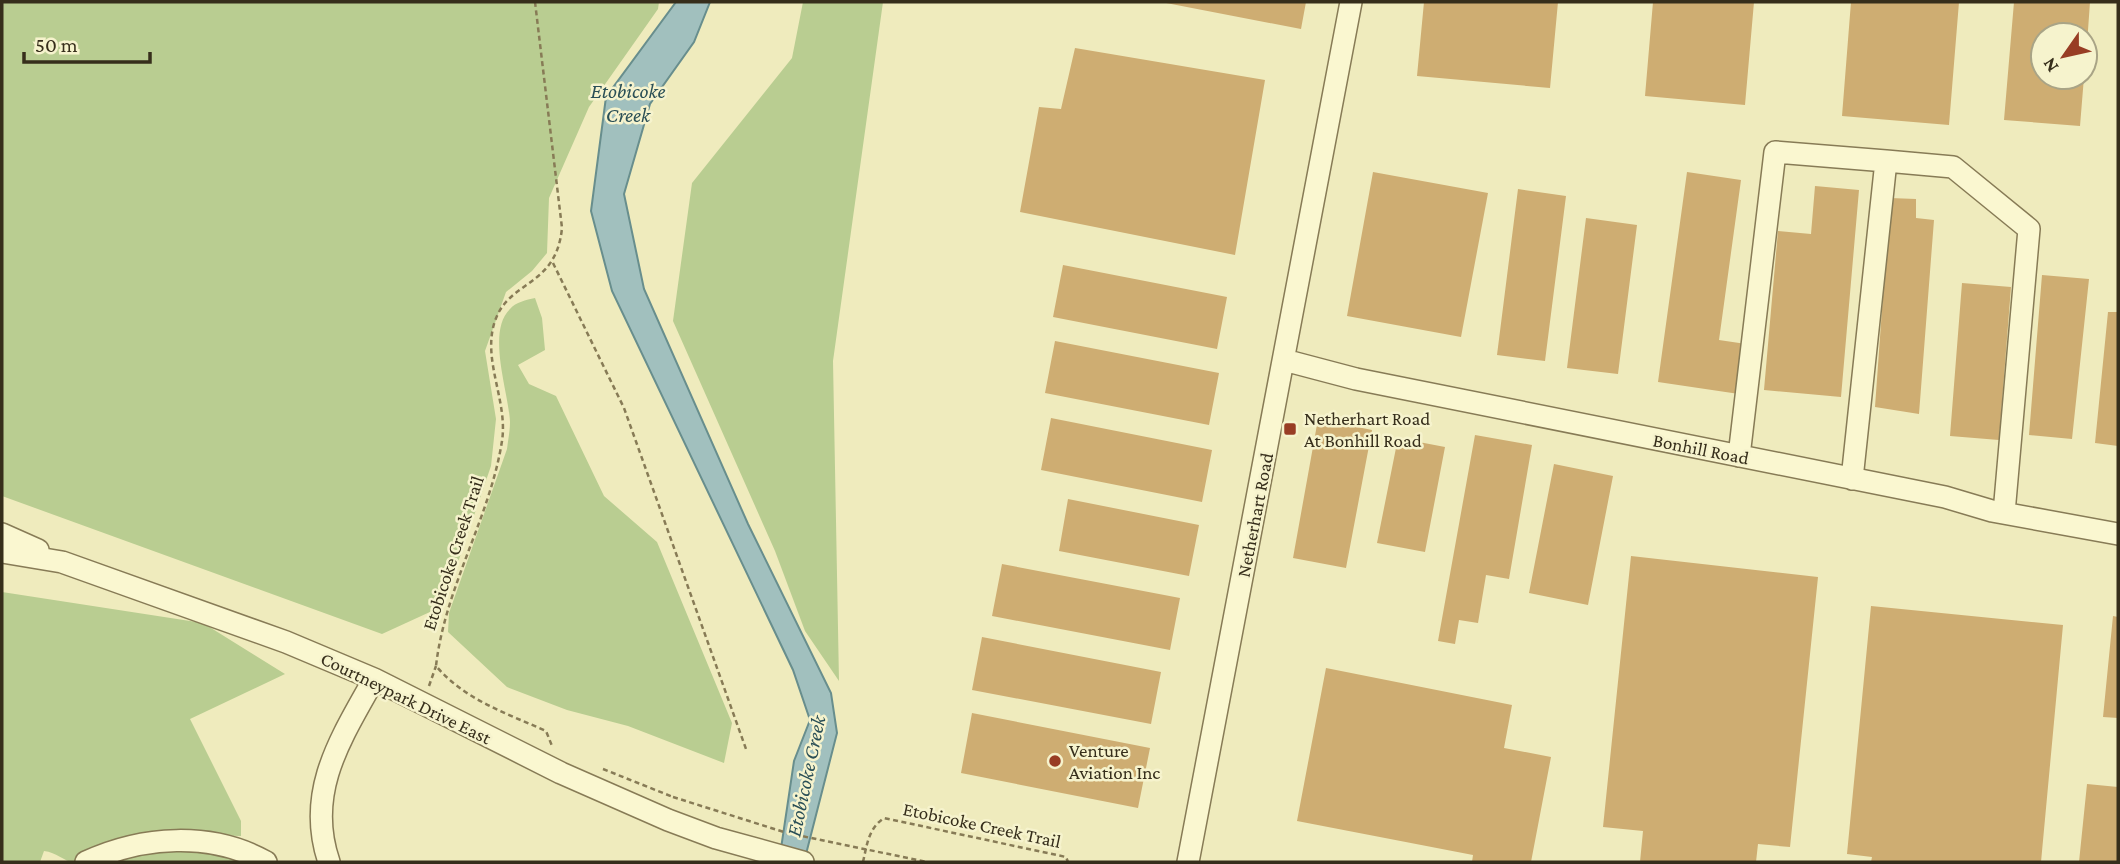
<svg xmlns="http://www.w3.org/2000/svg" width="2120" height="864" font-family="'Crimson Pro',serif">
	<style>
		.green { fill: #b9cd91 }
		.water { fill: #a1c0be; stroke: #688e8d; stroke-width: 2 }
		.building { fill: #cead72 }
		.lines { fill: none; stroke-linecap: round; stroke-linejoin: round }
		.minor-casing { stroke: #877b56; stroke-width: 24 }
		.path { stroke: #877b56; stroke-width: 2.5; stroke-dasharray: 5 3.5; stroke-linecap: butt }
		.minor { stroke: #faf7d0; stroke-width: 21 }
		.path-bridge { stroke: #877b56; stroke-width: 2.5; stroke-dasharray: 5 3.5; stroke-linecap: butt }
		.poi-dot { fill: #983d24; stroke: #f6f3cd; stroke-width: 2.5 }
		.labels { text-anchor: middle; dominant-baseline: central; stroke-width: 5; stroke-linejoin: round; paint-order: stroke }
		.poi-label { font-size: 19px; fill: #362e1b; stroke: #f6f3cd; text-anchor: start }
		.street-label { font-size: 19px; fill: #362e1b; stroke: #f6f3cd }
		.water-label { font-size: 21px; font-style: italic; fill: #2a4f56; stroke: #f6f3cd }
	</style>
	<rect width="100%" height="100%" fill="#efebbd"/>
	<path class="green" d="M2,2H659L658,9L589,107L549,198L547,253L532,271L506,292L485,351L496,419L491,466L443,606L382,634L2,496Z
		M803,2H883L833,361L839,681L805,631L775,551L673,321L692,183L792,58Z
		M535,298L542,318L545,350L518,365L529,384L556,396L604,496L657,542L732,723L724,763L628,726L567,710L507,687L448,632L449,613L507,449C508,440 510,431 510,422C509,393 486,332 510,309C516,302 526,300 535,298Z
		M2,592L203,623L285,674L190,719L241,821V836C194,834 147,835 101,848C91,851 82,862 72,862C66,862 56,852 44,851L40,862H2Z
		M145,850L222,851L254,862H96Z"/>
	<path class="water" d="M676,2H710L694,42L650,104L624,194L644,289L748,524L831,693L837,733L804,862H779L794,761L810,720L793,670L612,291L591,211L606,97Z"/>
	<path class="building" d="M1161,2H1306L1301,29Z
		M1424,2H1558L1550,88L1417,76Z
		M1653,2H1754L1745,105L1645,96Z
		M1851,2H1959L1949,125L1842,116Z
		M2014,2H2090L2087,44L2085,35H2043V77H2084L2080,126L2004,120Z
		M1075,48L1265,80L1235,255L1020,212L1039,107L1061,109Z
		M1373,172L1488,193L1461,337L1347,316Z
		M1687,172L1741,180L1719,340L1746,344L1739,394L1658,382Z
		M1815,186L1859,190L1841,397L1764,390L1778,231L1811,234Z
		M1518,189L1566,196L1545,361L1497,355Z
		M1890,198L1916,199V218L1934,220L1919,414L1875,407Z
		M1586,218L1637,225L1618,374L1567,368Z
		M1063,265L1227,297L1217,349L1053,317Z
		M2042,275L2089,279L2072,439L2029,435Z
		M1962,283L2011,287L1999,440L1950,436Z
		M2108,312H2118V446L2095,443Z
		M1055,341L1219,373L1209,425L1045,393Z
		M1051,418L1212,450L1202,502L1041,470Z
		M1318,419L1372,430L1346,568L1293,558Z
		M1475,435L1532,445L1509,579L1486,575L1478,623L1459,620L1455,644L1438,641Z
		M1398,438L1445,447L1425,552L1377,543Z
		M1554,464L1613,476L1588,605L1529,593Z
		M1068,499L1199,525L1189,576L1059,551Z
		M1631,556L1818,577L1790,847L1758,844L1756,862H1640L1643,831L1603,827Z
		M1002,564L1180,598L1170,650L992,616Z
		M1871,606L2063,625L2041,862H1871L1872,857L1847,854Z
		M2113,616L2118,617V718L2103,717Z
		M982,637L1161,672L1151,724L972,690Z
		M1326,668L1512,705L1504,748L1551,757L1531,862H1472L1473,855L1297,821Z
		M972,713L1150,748L1138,808L961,773Z
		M2087,784L2118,787V862H2079Z"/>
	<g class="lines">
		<g class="minor-casing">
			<path id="minor" d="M1284,360L1356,379L1945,497L1992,511L2118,534
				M1739,456L1775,152L1886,161
				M1852,479L1886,161L1953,167L2029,229L2004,513
				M2,534L38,550
				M2,552L62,562L286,642L374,679L561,773L668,820L716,838L803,862
				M86,862C142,836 211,831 266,862
				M329,862C305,792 341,738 374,679
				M1188,862L1351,2"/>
		</g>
		<path class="path" d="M535,2L562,228C556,289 507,279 494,324C483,362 508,402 502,441C490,518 445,587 436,666C465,700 506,713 546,731L552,746
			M553,263L624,408L746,749
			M429,686L436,666
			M603,769L673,797
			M863,862C867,845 868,829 884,818L1066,857L1068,862"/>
		<use href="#minor" class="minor"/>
		<path class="path-bridge" d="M673,797L787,833L927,862"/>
	</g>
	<g class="poi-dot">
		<rect x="1283" y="422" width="14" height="14" rx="3.5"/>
		<circle cx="1055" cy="761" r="7"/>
	</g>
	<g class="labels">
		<g class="poi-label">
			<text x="1304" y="418">Netherhart Road<tspan x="1304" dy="22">At Bonhill Road</tspan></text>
			<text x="1069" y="750">Venture<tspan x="1069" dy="22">Aviation Inc</tspan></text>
		</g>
		<g class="street-label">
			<text transform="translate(1701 449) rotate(11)">Bonhill Road</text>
			<text transform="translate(1255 515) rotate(-79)">Netherhart Road</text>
			<text transform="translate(453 553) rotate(-72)">Etobicoke Creek Trail</text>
			<text transform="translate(406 698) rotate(26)">Courtneypark Drive East</text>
			<text transform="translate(982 825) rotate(12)">Etobicoke Creek Trail</text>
		</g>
		<g class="water-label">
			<text x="628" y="91">Etobicoke<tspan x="628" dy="24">Creek</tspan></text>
			<text transform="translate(806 776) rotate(-78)">Etobicoke Creek</text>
		</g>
	</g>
	<rect width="2120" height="864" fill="none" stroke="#362e1b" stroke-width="7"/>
	<g transform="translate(2064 56) rotate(236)"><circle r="33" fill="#f6f3cd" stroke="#a9a486" stroke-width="2"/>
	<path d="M0-5L12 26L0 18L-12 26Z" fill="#983d24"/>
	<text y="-10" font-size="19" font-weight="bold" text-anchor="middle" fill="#362e1b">N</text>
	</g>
	<path d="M24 52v10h126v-10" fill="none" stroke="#362e1b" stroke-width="3.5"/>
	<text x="35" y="52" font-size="21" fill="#362e1b" stroke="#f6f3cd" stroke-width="5" paint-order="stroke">50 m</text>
</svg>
